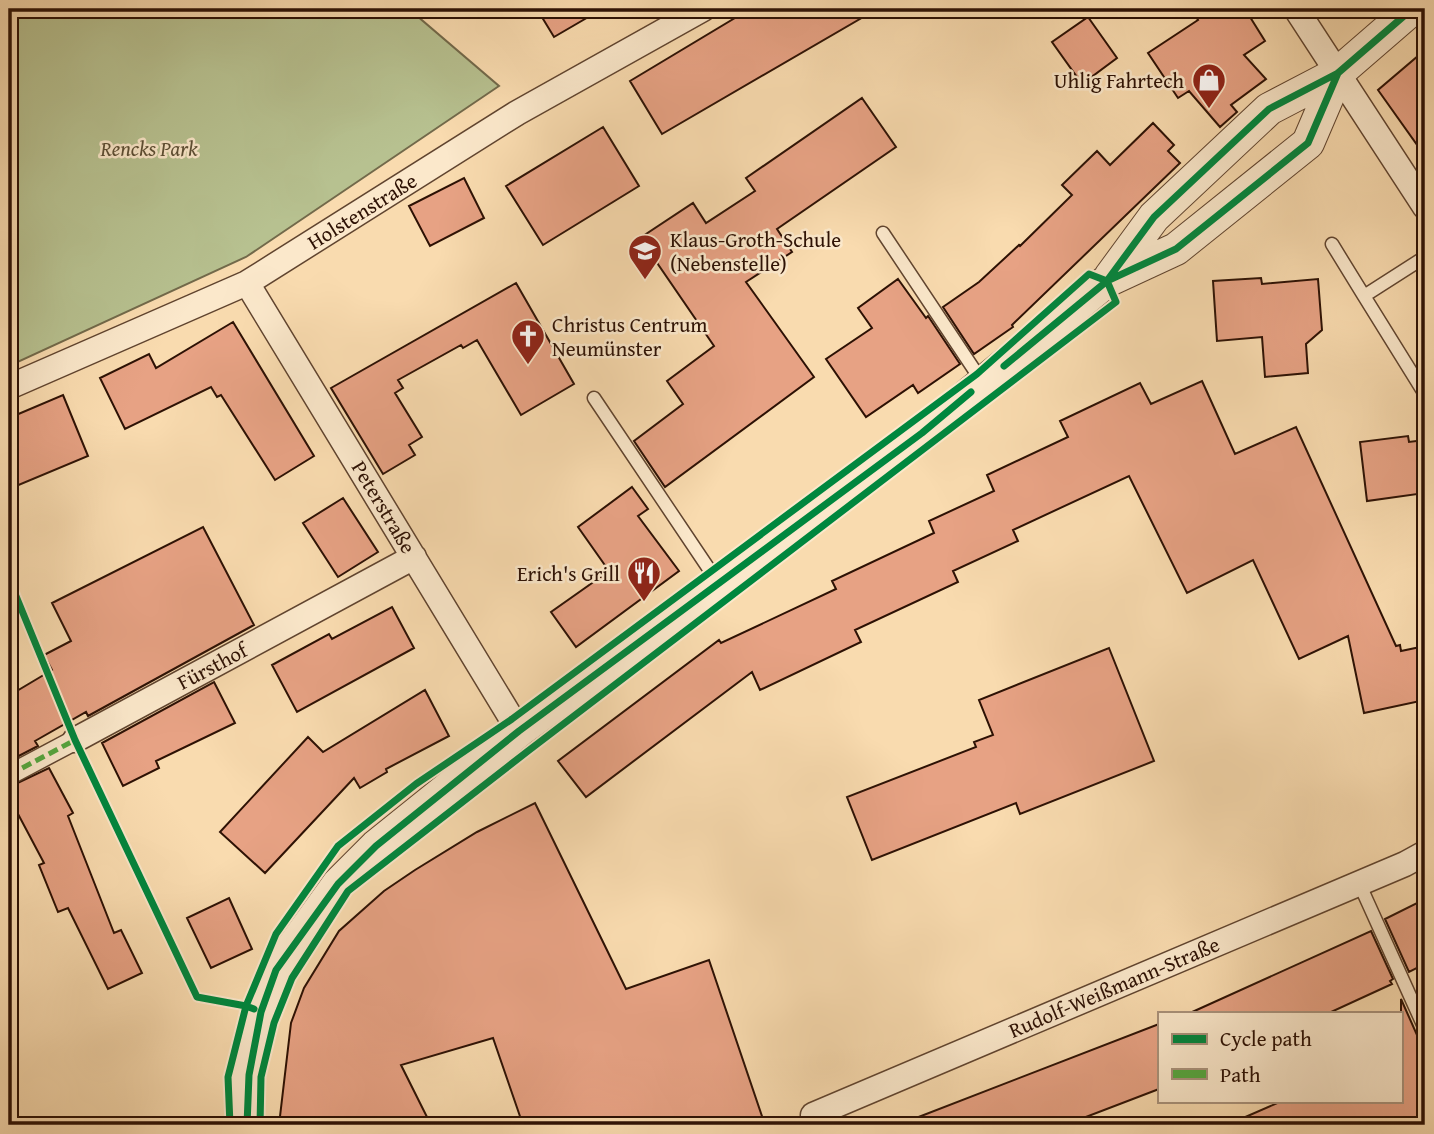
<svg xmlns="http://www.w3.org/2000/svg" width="1434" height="1134" font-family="'Gentium Book Plus',serif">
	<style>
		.green { fill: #b7c190; stroke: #72694a; stroke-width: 2 }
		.building { fill: #e7a284; stroke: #2d1104; stroke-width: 2 }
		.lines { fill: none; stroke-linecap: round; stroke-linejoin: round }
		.service-casing { stroke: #60442f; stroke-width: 15 }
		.pedestrian-casing { stroke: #60442f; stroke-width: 22 }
		.minor-casing { stroke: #60442f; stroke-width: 27 }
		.tertiary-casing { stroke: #60442f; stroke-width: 34 }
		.service { stroke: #fbe8cb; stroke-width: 12 }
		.pedestrian { stroke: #fbe8cb; stroke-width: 19 }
		.minor { stroke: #fbe8cb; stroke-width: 24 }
		.tertiary { stroke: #fbe8cb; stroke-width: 32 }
		.quiet { stroke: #54a840; stroke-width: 5; stroke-dasharray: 10 5; stroke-linecap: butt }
		.cycleway-casing { stroke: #fbe8cb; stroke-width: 11 }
		.cycleway { stroke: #00873e; stroke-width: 7 }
		.labels { text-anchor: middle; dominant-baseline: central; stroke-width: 5; stroke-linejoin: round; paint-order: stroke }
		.poi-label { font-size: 21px; fill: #2d1104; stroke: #fbe8cb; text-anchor: end }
		.park-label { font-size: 21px; font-style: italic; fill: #5d4f35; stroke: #fbe8cb }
		.street-label { font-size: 21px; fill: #2d1104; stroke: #fbe8cb }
	</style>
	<rect width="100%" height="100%" fill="#f9dbaf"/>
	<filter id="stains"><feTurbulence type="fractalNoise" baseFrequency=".00286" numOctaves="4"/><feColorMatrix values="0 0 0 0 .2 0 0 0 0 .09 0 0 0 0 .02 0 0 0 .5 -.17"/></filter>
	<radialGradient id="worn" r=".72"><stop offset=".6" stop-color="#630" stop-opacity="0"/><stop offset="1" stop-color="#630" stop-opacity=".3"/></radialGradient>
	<path class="green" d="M9,9H413L416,15L499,86L246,257L9,366Z"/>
	<path class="building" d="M537,9H602L554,37Z
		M750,9H877L662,134L630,81Z
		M1191,9H1245L1265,41L1244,55L1266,79L1231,105L1237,112L1220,127L1189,91L1178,98L1148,53L1198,20Z
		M1088,17L1117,58L1082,84L1052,42Z
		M1425,50V156L1378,90Z
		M862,98L896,147L777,229L792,252L746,282L814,377L665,487L634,441L683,404L667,381L714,346L640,238L693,203L706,223L755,191L746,178Z
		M1153,123L1174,145L1168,151L1180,163L1012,325L1013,327L974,354L943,307L979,282L1019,245L1020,246L1072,195L1062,185L1097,151L1110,165Z
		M603,127L639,186L543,245L506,186Z
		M464,178L484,218L430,246L409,206Z
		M1261,278L1262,284L1318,279L1322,330L1306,344L1308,373L1265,377L1262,337L1217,341L1213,281Z
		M898,279L926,318L928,316L960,364L918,393L913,385L866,417L826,359L872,328L858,308Z
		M516,283L574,384L521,415L477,340L463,348L461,345L398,380L403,388L395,393L422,437L409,445L415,455L383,474L331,388Z
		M233,322L314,456L275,480L221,395L217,397L211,387L125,429L100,378L149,354L156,368Z
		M1202,381L1235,454L1296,427L1396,646L1400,645L1401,651L1425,646V700L1364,713L1348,636L1299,659L1253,560L1187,593L1129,476L1013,530L1018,541L953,571L958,582L855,630L861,642L760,690L752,672L586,797L558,761L719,640L721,643L836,589L832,581L934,533L929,521L994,491L987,475L1068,437L1060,421L1140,383L1151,404Z
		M63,395L88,456L9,489V418Z
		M1408,436L1409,442L1425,440V493L1367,501L1360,442Z
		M632,487L648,509L638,516L679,571L576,647L551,612L609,571L578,527Z
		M343,498L378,552L338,577L303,523Z
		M203,527L254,625L88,716L86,712L35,741L38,746L9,761V692L10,695L52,670L44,655L71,641L52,603Z
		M392,607L414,648L297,712L272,665L329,634L332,639Z
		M1109,648L1154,761L1020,814L1016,803L872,860L847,797L976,747L974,742L993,735L979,700Z
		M214,682L235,723L156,761L159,768L123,786L102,743Z
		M425,690L449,736L386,769L387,772L360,788L354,778L265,873L220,832L308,737L323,752Z
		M49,768L73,813L68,816L114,933L121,930L142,973L108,989L68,908L58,912L39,865L44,863L9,797V787Z
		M535,803L626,989L709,960L765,1125H523L493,1038L401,1065L431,1125H279L291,1023L304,988L339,931L384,891L415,870L477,832Z
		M229,898L252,949L211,968L187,918Z
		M1425,899V964L1409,972L1385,919Z
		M1371,931L1393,979L1390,981L1392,984L1329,1013H1190Z
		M1401,999L1425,1053V1125H1227L1282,1101H1401Z
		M1159,1024V1089L1065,1125H903V1123Z"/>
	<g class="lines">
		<g class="service-casing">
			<path id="service" d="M883,233L983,383
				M1332,244L1364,296
				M1423,391L1364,296L1425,257
				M594,398L719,584
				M1359,883L1425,1029"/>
		</g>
		<g class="pedestrian-casing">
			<path id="pedestrian" d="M9,775L75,740"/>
		</g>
		<g class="minor-casing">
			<path id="minor" d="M1296,9L1425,207
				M247,283L519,731
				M9,387L247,283L517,113L703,9
				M75,740L414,557
				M815,1125L813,1115L1405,864L1425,853"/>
		</g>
		<g class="tertiary-casing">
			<path id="tertiary" d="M1110,277L1154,217L1269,109L1338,73L1412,9
				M247,1125L249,1075L261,1012L276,970L338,884L376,846L519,731L922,433L1107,281L1176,249L1308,143L1338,73"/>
		</g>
		<use href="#service" class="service"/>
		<use href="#pedestrian" class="pedestrian"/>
		<use href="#minor" class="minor"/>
		<use href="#tertiary" class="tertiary"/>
		<path class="quiet" d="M9,775L75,740
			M115,1118V1125"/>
		<g class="cycleway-casing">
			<path id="cycleway" d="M1109,278L1154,217L1269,109L1338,73L1412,9
				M1004,366L1107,281L1176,249L1308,143L1338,73
				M9,579L75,740L197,997L246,1006L254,1009
				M230,1125L228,1077L246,1006L276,934L338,846L416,784L512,719L977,374L1089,274L1107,281L1116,302L528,751L348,891L292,978L274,1023L261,1077L260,1125
				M247,1125L249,1075L261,1012L276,970L338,884L376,846L519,731L922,433L971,392"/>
		</g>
		<use href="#cycleway" class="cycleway"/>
	</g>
	<defs>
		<g id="shop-pin" transform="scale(1.75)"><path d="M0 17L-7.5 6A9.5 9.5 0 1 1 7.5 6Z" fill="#8f2418" stroke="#fbe8cb"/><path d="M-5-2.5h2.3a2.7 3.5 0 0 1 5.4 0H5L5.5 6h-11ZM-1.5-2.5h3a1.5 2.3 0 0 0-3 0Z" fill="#fff"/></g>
		<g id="school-pin" transform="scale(1.75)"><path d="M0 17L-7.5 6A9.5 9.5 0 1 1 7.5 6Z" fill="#8f2418" stroke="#fbe8cb"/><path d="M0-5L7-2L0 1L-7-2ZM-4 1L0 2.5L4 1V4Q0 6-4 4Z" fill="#fff"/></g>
		<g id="church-pin" transform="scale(1.75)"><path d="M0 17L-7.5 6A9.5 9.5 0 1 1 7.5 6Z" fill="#8f2418" stroke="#fbe8cb"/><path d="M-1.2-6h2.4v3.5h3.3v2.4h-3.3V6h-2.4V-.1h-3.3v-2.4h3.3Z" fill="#fff"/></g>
		<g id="restaurant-pin" transform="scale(1.75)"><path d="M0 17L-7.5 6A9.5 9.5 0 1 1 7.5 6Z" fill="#8f2418" stroke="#fbe8cb"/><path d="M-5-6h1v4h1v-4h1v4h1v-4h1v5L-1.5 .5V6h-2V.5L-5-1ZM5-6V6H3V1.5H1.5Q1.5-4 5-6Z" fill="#fff"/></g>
	</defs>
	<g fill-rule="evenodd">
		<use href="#shop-pin" x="1209" y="80"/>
		<use href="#school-pin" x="645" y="251"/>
		<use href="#church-pin" x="528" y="336"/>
		<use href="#restaurant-pin" x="644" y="573"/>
	</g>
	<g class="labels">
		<g class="poi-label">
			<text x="1184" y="80">Uhlig Fahrtech</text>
			<text x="670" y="239" text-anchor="start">Klaus-Groth-Schule<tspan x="670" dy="24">(Nebenstelle)</tspan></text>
			<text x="552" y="324" text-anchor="start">Christus Centrum<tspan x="552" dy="24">Neumünster</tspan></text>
			<text x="620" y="573">Erich's Grill</text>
		</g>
		<g class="park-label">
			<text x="149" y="148">Rencks Park</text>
		</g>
		<g class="street-label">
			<text transform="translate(362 211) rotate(-32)">Holstenstraße</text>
			<text transform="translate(384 507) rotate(59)">Peterstraße</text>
			<text transform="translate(212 666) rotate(-28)">Fürsthof</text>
			<text transform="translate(1114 987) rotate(-23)">Rudolf-Weißmann-Straße</text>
		</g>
	</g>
	<rect width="1434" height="1134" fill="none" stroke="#f9dbaf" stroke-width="35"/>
	<rect x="10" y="10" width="1413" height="1113" fill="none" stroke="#2d1104" stroke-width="3.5"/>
	<rect x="18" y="18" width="1399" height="1099" fill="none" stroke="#2d1104" stroke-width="2"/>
	<rect x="1158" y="1012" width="245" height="91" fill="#fbe8cb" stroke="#a9927b" stroke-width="2"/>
	<rect x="1172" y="1034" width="35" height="10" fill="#00873e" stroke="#a9927b" stroke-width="2"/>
	<text x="1220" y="1046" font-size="21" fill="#2d1104">Cycle path</text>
	<rect x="1172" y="1069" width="35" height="10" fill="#54a840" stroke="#a9927b" stroke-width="2"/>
	<text x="1220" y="1082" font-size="21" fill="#2d1104">Path</text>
	<rect width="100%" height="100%" filter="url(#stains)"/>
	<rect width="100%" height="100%" fill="url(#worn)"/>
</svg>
